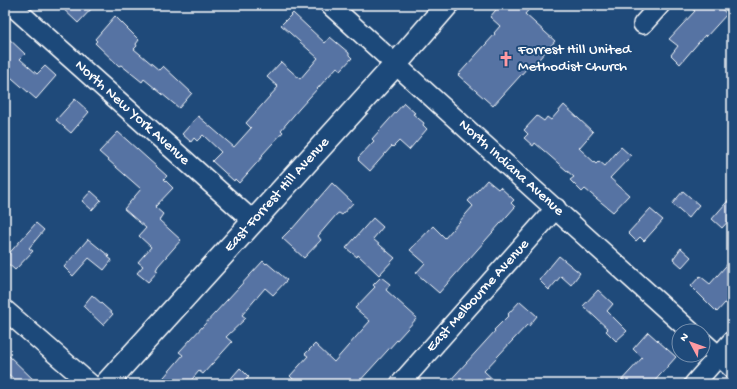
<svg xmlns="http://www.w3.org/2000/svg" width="737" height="389" font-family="'Gochi Hand',sans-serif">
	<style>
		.building { fill: #5773a3; stroke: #fff }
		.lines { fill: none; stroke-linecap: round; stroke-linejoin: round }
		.minor-casing { stroke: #fff; stroke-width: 22 }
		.major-casing { stroke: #fff; stroke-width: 25 }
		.minor { stroke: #1f4a7a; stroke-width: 19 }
		.major { stroke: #1f4a7a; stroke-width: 22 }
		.labels { text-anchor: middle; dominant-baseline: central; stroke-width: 4; stroke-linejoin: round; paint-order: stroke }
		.poi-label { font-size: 15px; fill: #fff; stroke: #1f4a7a; text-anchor: start }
		.street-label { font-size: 15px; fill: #fff; stroke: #1f4a7a }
	</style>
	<rect width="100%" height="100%" fill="#1f4a7a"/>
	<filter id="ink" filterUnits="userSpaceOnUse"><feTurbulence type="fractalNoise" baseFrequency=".025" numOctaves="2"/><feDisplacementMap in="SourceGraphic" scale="8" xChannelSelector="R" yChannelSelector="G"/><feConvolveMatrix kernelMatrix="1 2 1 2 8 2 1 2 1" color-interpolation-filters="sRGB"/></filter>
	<g filter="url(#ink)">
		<path class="building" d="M59,5H95L78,23Z
			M500,5H533L525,14L555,41L531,68L529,66L493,106L458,75L495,34L494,33L500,26L490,17Z
			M687,5H717L727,14L706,37L705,35L680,64L671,55L678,46L669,39L695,11Z
			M293,13L325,43L330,37L349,53V55L352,58L341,70L337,67L299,109L281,130L283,132L262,155L263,156L239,183L235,179L234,181L212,161L221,152L203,135L197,141L194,138L191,142L182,134L198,116L234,147L251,128L246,123L278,87L267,77L281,62L300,79L318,58L281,25Z
			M115,16L139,40L136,44L137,46L134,49L159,70L163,66L192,93L179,108L144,79L142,82L121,65L119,66L95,43L97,41L95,39Z
			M5,35L25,54L20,59L37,74L45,66L56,76L36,99L5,72Z
			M75,99L89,112L71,133L56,120Z
			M404,103L415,113L413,114L424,123L423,125L427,129L409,150L399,141L393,147L392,146L370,171L358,160L359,159L358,158L374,141L372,139Z
			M564,105L593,132L579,148L596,164L599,161L605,166L621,147L631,156L610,178L629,195L613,212L585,189L582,192L570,180L574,177L535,143L533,146L524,138L528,134L524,130L537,116L544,121L547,117L551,120Z
			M118,132L167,176L164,179L173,188L155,207L163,214L159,220L181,240L158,266L156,270L158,271L148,282L137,273L143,266L138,262L151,247L139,236L146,228L124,209L141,189L99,152Z
			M487,180L498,189L500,187L514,200L511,203L515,207L439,293L416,273L425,263L410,250L433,226L445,238L473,206L468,201Z
			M332,183L353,203L342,215L339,213L337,214L318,236L321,240L304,258L282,238L292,228V229Z
			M91,191L101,200L92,210L82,201Z
			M683,191L699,205L688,218L672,204Z
			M732,196V217L722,228L712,219Z
			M650,209L663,220L644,241L640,237L636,241L628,233Z
			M373,218L383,227L373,239L395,258L379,275L358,255L357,257L346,248Z
			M36,223L44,230L29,248L33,251L15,270L5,261V258Z
			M88,239L109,256L108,257L112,260L104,270L89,258L73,276L64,267Z
			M681,248L691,257L682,267L673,259Z
			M559,256L580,273L571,285L561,276L549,290L539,280Z
			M732,259V295L717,312L691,286L700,276L710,284Z
			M263,261L266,264L267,263L287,280L273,295L265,288L242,315L246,318L226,337L232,342L203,374L199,371L188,384H158L183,355L179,352Z
			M381,277L390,284L386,290L417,318L357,384H298L290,376L308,356L305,354L315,344L334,362L370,321L355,308L375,287L373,285Z
			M598,290L613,304L607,311L627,331L616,341L606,331L608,329L583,306Z
			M92,295L113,314L103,325L83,306Z
			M520,301L537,316L529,326L527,325L484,371L498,384H447L495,331L494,330L509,315L508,314Z
			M648,332L676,357L652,384H618L642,358L633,349Z
			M5,352L38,384H19L5,371Z
			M240,368L249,377L242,384H226Z"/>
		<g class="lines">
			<g class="minor-casing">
				<path id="minor" d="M11,5L253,221
					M330,5L690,331
					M643,24L660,5
					M5,310L90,384
					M703,342L732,368
					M400,384L556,208
					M694,384L732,341"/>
			</g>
			<g class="major-casing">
				<path id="major" d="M106,384L396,64L447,5"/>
			</g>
			<use href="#minor" class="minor"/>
			<use href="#major" class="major"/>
		</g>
	</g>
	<defs>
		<g id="church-bare" transform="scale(1.2)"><path d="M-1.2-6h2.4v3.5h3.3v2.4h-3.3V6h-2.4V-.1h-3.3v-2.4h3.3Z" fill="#ff9aa2" stroke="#1f4a7a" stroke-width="2.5" paint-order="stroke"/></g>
	</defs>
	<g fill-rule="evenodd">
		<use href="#church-bare" x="506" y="59"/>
	</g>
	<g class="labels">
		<g class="poi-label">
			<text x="518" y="50">Forrest Hill United<tspan x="518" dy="17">Methodist Church</tspan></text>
		</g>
		<g class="street-label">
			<text transform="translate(132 113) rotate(42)">North New York Avenue</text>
			<text transform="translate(511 168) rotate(42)">North Indiana Avenue</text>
			<text transform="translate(277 195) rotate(-48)">East Forrest Hill Avenue</text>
			<text transform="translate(478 296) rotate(-48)">East Melbourne Avenue</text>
		</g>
	</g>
	<rect width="737" height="389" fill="none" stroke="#1f4a7a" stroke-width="20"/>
	<rect x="10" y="10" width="717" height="369" fill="none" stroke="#fff" stroke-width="1.5" filter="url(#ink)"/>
	<g transform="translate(691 343) rotate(311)"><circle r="19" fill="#1f4a7a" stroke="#7992af"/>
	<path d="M0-3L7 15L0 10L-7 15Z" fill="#ff9aa2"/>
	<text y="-6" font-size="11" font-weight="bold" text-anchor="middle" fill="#ffffff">N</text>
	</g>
</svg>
